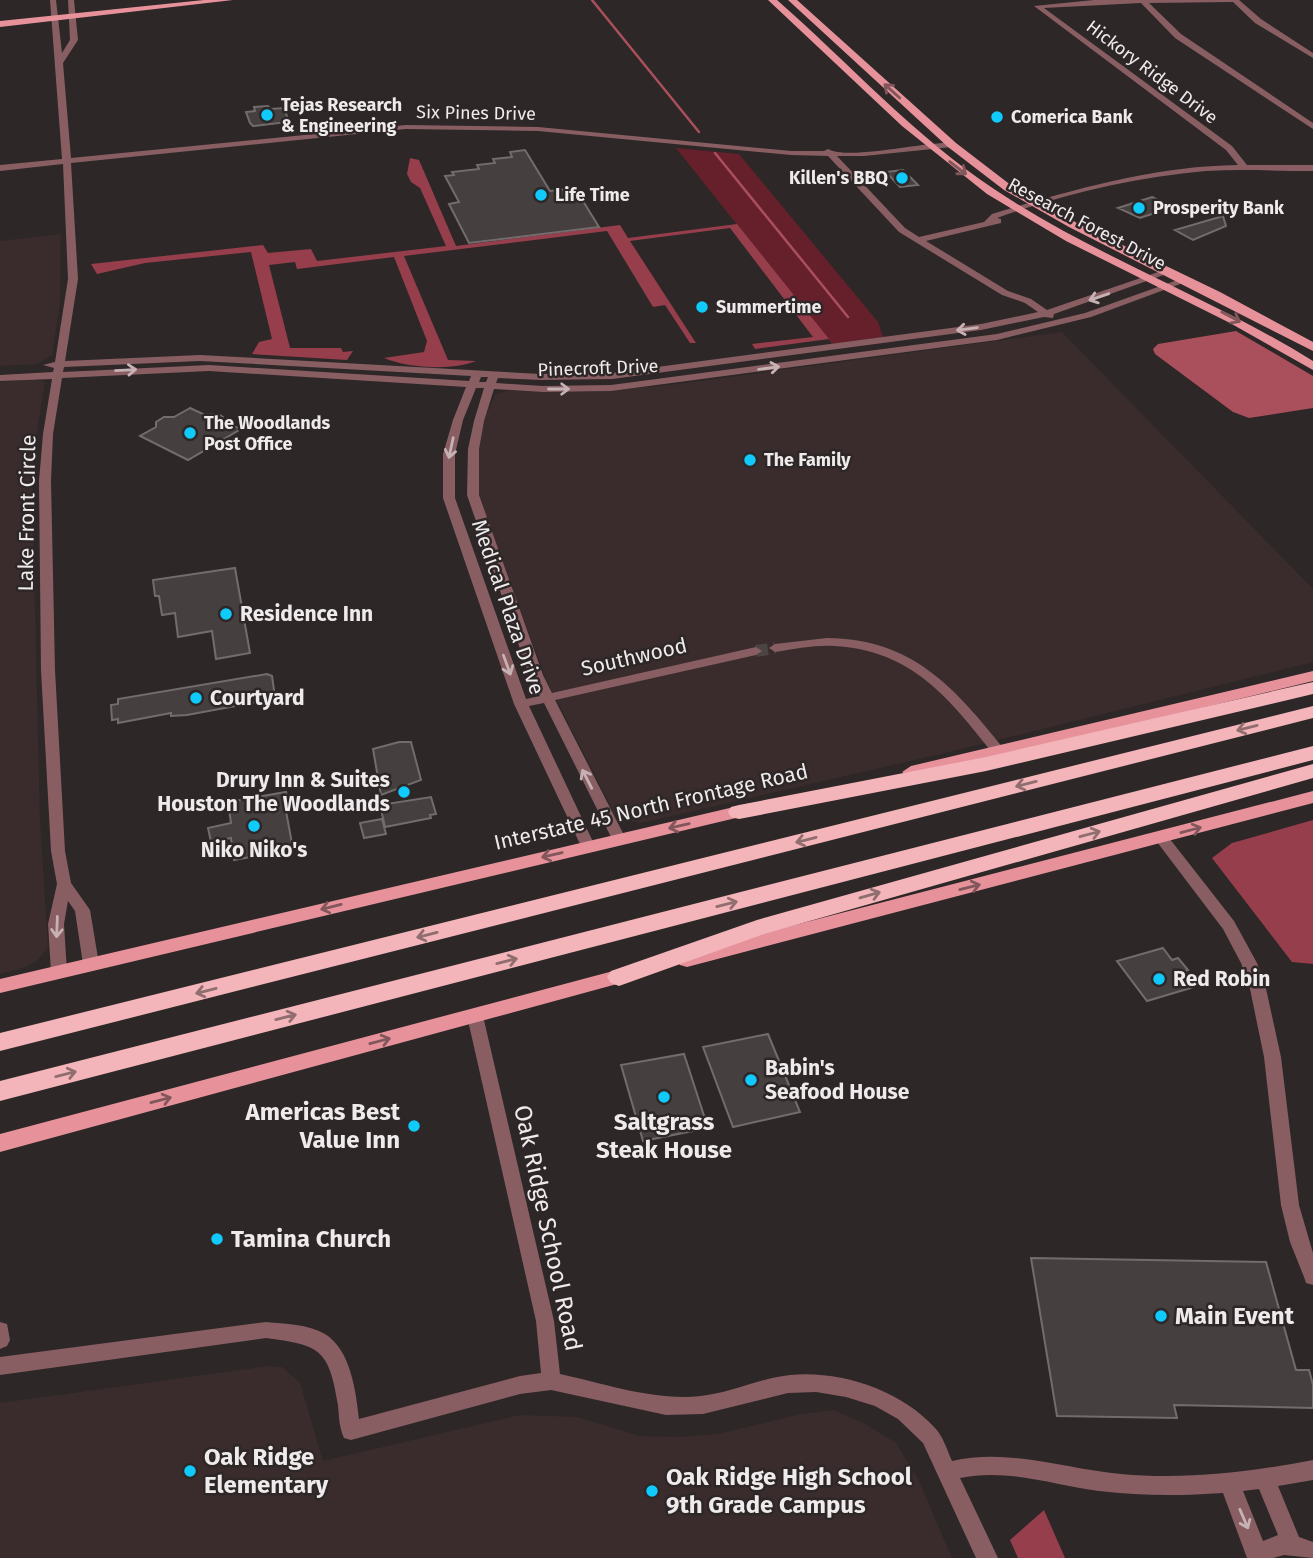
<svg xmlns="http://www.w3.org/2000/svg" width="1313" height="1558" font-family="'Fira Sans',sans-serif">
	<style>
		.built { fill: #3a2c2d }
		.green { fill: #65202c }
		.forest { fill: #973e4c }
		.water { fill: #aa4f5c }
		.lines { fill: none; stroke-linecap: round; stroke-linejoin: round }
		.stream { stroke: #aa4f5c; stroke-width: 2.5 }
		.building { fill: #463f3f; stroke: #736c6c; stroke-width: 2 }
		.minor-tunnel { stroke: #4a4444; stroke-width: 12; stroke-dasharray: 12 6; stroke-linecap: butt }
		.minor { fill: #885e62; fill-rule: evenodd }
		.major { fill: #e7929b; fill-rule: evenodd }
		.highway { fill: #f3b5ba; fill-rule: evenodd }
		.oneway { stroke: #81575b }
		.oneway2 { stroke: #c6b2b4 }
		.oneway3 { stroke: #906e70 }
		.poi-dot { fill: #0fcafa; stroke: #2d2727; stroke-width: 2.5 }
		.labels { text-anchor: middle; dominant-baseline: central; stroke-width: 5; stroke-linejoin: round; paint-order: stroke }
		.far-street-label { font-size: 18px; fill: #efeaeb; stroke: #2d2727 }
		.far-poi-label { font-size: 18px; font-weight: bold; fill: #efeaeb; stroke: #2d2727; text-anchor: start }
		.street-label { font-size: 21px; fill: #efeaeb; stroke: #2d2727 }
		.poi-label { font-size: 21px; font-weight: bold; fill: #efeaeb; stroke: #2d2727; text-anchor: start }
		.near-poi-label { font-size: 24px; font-weight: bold; fill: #efeaeb; stroke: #2d2727; text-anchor: start }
		.near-street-label { font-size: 24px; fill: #efeaeb; stroke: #2d2727 }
	</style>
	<rect width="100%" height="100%" fill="#2d2727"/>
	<path class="built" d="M61,234L60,303L52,355L37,364L0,366V241Z
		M1062,332L1313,589V662L945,753L641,823L627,821L615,815L546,679L479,501L476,465L481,426L495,395L510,390L591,392L670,385Z
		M35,379L45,382L32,460L33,525L40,822L48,947L38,960L26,967L0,974V382Z
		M268,1366L282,1367L300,1383L323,1461L520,1415L577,1417L640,1436L678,1437L718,1434L801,1414L834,1410L867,1425L896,1443L918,1479L952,1558H0V1403Z"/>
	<path class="green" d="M676,148L739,154L878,322L883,337L832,344Z"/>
	<path class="forest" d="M410,158L419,160L456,246L620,225L628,238L737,224L829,339L755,349L752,344L813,337L730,228L630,241L696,343H690L665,305L653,307L607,231L404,256L448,360L476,361C452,371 407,368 384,358L424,352L427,341L394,257L297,269L295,262L269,265L290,348H341L343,352L353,351L347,360L252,354L259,342L272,339L251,252L145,263L97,274L91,264L263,245L268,253L311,249L317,261L446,246L420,188L411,182L407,174Z
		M1313,820V964L1292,962L1212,858L1232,843Z
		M1044,1510L1065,1558H1018L1010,1540Z"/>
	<path class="water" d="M1236,331L1313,376V408L1249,418L1233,412L1155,354L1153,349L1158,344Z"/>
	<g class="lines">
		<path class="stream" d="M592,0L699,132
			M715,153L848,317"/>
	</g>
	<path class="building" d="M268,106L270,109L285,108L288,122L253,126L250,123L246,112L255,111L254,107Z
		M525,150L550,191L575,188L599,227L469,243L449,204L459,202L445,176L454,175L452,172L479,169L477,165L495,163L493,159L512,157L510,152Z
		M903,170L918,185L900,187L886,172Z
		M1152,197L1173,207L1140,218L1118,208Z
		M1223,216L1226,226L1193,240L1175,230Z
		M190,408L205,415L218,414L223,417V422L241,429L188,460L140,436L156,427V422L164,417H174Z
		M235,568L250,653L216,659L212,631L178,637L175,613L162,615L159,596H155L153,580Z
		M267,674L272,676L275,697L268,700L187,715L171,716V713L118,723V719L112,720L111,705L118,704V699Z
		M399,742H411L421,780L381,795L373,749Z
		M286,792L292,810L286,811L293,849L234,860L231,838L211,842L208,828L231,823L228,802Z
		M431,797L436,814L430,815L431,818L385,827L380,805Z
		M382,819L386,834L364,838L360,823Z
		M1163,948L1172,960L1178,958L1188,970L1181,972L1194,987L1147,1001L1117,961Z
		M768,1034L800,1112L733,1127L703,1047Z
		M684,1054L708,1128L643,1141L621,1065Z
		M1031,1258L1266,1262L1296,1370H1309L1313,1385V1408L1174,1405L1177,1418L1057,1416Z"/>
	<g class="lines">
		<path class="minor-tunnel" d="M756,651L775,648"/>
		<path class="minor" d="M50,0H56L62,53L70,40L68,0H74L78,40L63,63L71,158L406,125L538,127L791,151H824L828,149C850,161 925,141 955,143L956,145L952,147L864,156H837L905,228L919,237L984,222L992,214C1072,190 1154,166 1238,165L1226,150L1034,6L1094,0H1239L1261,19L1313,53V58L1255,23L1233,2L1149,3L1181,34L1313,123V129L1175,38L1141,3L1044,8L1232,146L1247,165H1313V171C1277,171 1241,169 1206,171C1136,177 1063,194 997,218L1001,219V223L926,241L1008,291L1031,299L1047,310L1164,270L1172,272L1054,314L1053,318L1044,317L981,330L612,379L541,380L498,378L496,383L543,386L611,385L997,334L1085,313L1183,278L1191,280L1091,317L997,340L611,391L543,392L494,389L484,421L479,449V495L543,675L552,693L756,647L762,651L756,655L555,700L626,839L619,844L612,839L544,703L529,706L595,846L588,851L581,846L514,704L443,498V454L453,420L466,387L209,371L62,378L53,434L51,481L55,670L65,851L71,883L90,910L99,964L97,968H85L83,964L75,911L68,901L64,924L67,972L65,976H53L51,972L48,924L57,884L51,851L41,670L39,481L43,434L52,379L0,381V375L53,372L54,368L43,365L55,362L68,279L63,164L0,171V165L62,159ZM406,129L538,131L791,155L828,156L899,232L1002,295L1025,303L1038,312L981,324L612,373L541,374L200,355L65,361L78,279L71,163ZM200,361L471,376L469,381L209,365L63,372L64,367ZM481,377H488L486,382H479ZM476,388H484L474,421L468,449L467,495L529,675L540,696L526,699L455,498V454L463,420Z
			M827,638C913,639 954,687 1004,749L1006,752L1004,755H994C950,699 912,650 834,646C815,645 795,649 775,652L769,648L775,644Z
			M1161,833L1166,834L1234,921L1257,963L1265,984L1281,1057L1299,1205L1313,1253V1285L1306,1283L1304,1277L1290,1242L1281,1205L1264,1057L1249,984L1241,963L1223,929L1154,838Z
			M475,1010L481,1012L483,1016L554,1321L560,1374C606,1384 654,1401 701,1396C731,1393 760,1378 790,1375C840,1370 901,1390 935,1428C943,1436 947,1450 952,1461C1010,1448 1064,1469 1121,1474C1186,1480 1250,1472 1313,1460V1480L1278,1486L1299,1537L1313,1542V1558L1284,1555L1273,1558H1247L1223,1493C1182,1496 1140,1496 1099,1491C1053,1485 1007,1468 960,1478L998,1558H976L923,1443L898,1419L875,1406L846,1397L816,1392L788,1393L703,1414L666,1415L551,1390L520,1394L351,1440L344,1438C339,1427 339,1416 338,1405C329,1348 319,1345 266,1338L0,1375V1357L266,1322C285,1324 308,1324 325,1334C351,1350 356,1392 359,1419L520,1376L541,1373L536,1321L467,1016L469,1012ZM1259,1489L1278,1535L1263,1541L1243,1491Z
			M0,1322L7,1324L10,1340L7,1346L0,1349Z"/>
		<path class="major" d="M204,0H233L0,27V21Z
			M768,0H777C849,63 914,136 994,189C1094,256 1210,297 1313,361V370L1230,323L1066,241L987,194L902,126Z
			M788,0H797L956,143L1012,186L1077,223L1220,292L1313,342V351L1069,227L1004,190L948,147Z
			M1313,671V681L911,778L902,772L911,766Z
			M1313,791V803L687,967L680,965L677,960L680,955L687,953Z
			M751,803L757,805L760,809L757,813L0,993V979Z
			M632,966L639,968L642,973L639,978L0,1152V1134Z"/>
		<path class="highway" d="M1313,682V694L986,771L739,819L731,817L728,812L731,807L739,805L986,757Z
			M1313,706V718L0,1051V1033Z
			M1313,746V760L0,1101V1081Z
			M1313,764V778L764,934L619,986L611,983L607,977L611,971L757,920Z"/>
	</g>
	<defs><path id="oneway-shaft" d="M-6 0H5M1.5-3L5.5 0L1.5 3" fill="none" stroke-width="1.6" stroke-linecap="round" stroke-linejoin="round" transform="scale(1.75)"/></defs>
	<g class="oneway">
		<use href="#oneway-shaft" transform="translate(892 91) rotate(-138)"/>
		<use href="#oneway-shaft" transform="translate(958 168) rotate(38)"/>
		<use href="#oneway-shaft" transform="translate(1231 317) rotate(28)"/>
		<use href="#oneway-shaft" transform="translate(679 826) rotate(167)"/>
		<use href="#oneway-shaft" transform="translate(1191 830) rotate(-15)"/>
		<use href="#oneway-shaft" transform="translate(552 855) rotate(167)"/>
		<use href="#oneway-shaft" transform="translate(970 887) rotate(-14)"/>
		<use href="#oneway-shaft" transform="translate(331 907) rotate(166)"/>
		<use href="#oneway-shaft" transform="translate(380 1041) rotate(-15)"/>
		<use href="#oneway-shaft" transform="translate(161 1100) rotate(-15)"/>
	</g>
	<g class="oneway2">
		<use href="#oneway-shaft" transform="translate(1099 297) rotate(161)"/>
		<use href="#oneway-shaft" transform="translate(967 329) rotate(172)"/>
		<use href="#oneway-shaft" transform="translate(769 368) rotate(-8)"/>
		<use href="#oneway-shaft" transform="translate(126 370) rotate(-3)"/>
		<use href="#oneway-shaft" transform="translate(559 389)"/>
		<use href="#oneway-shaft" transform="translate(451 448) rotate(102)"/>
		<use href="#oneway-shaft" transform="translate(507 665) rotate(70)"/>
		<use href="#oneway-shaft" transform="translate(587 779) rotate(-117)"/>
		<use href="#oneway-shaft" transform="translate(57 927) rotate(92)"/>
		<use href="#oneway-shaft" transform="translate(1244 1519) rotate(67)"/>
	</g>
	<g class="oneway3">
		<use href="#oneway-shaft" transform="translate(1247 728) rotate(166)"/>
		<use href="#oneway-shaft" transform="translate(1026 784) rotate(166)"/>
		<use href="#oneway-shaft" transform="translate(1090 834) rotate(-15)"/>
		<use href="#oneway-shaft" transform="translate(806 840) rotate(166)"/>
		<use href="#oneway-shaft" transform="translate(870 895) rotate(-16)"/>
		<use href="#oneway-shaft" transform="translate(727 904) rotate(-14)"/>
		<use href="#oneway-shaft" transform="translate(427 935) rotate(166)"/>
		<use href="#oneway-shaft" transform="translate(507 961) rotate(-14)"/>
		<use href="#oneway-shaft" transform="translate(206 991) rotate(166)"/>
		<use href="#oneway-shaft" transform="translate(286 1017) rotate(-14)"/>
		<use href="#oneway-shaft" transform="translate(66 1074) rotate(-14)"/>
	</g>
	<g class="poi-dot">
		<circle cx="267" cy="115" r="7"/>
		<circle cx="997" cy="117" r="7"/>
		<circle cx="902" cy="178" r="7"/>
		<circle cx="541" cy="195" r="7"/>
		<circle cx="1139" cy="208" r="7"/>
		<circle cx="702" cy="307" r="7"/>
		<circle cx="190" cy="433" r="7"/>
		<circle cx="750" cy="460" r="7"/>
		<circle cx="226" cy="614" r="7"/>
		<circle cx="196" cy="698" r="7"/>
		<circle cx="404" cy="792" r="7"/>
		<circle cx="254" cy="826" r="7"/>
		<circle cx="1159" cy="979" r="7"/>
		<circle cx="751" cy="1080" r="7"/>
		<circle cx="664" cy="1097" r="7"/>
		<circle cx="414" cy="1126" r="7"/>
		<circle cx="217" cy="1239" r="7"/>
		<circle cx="1161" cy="1316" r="7"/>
		<circle cx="190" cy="1471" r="7"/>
		<circle cx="652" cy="1491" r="7"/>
	</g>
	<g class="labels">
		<g class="far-street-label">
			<text transform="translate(1152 72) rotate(37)">Hickory Ridge Drive</text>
			<text transform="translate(476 113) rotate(1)">Six Pines Drive</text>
			<text transform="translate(1087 224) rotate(28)">Research Forest Drive</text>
			<text transform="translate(598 368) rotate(-2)">Pinecroft Drive</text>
		</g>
		<g class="far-poi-label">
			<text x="281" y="105">Tejas Research<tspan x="281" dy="21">&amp; Engineering</tspan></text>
			<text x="1011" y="117">Comerica Bank</text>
			<text x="888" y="178" text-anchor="end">Killen's BBQ</text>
			<text x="555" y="195">Life Time</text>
			<text x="1153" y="208">Prosperity Bank</text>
			<text x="716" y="307">Summertime</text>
			<text x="204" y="423">The Woodlands<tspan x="204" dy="21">Post Office</tspan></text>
			<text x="764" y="460">The Family</text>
		</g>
		<g class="street-label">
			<text transform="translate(27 513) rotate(-89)">Lake Front Circle</text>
			<text transform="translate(508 607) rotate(71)">Medical Plaza Drive</text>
			<text transform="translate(634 657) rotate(-13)">Southwood</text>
			<text transform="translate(651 807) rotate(-13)">Interstate 45 North Frontage Road</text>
		</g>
		<g class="poi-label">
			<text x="240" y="614">Residence Inn</text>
			<text x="210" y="698">Courtyard</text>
			<text x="390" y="780" text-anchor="end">Drury Inn &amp; Suites<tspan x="390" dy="24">Houston The Woodlands</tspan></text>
			<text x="254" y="850" text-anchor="middle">Niko Niko's</text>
			<text x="1173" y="979">Red Robin</text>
			<text x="765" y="1068">Babin's<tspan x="765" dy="24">Seafood House</tspan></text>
		</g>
		<g class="near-poi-label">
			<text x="400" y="1112" text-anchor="end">Americas Best<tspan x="400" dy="28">Value Inn</tspan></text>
			<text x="664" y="1122" text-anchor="middle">Saltgrass<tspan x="664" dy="28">Steak House</tspan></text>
			<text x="231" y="1239">Tamina Church</text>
			<text x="1175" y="1316">Main Event</text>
			<text x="204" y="1457">Oak Ridge<tspan x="204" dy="28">Elementary</tspan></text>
			<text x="666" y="1477">Oak Ridge High School<tspan x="666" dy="28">9th Grade Campus</tspan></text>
		</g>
		<g class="near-street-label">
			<text transform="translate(548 1228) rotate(78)">Oak Ridge School Road</text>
		</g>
	</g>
</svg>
